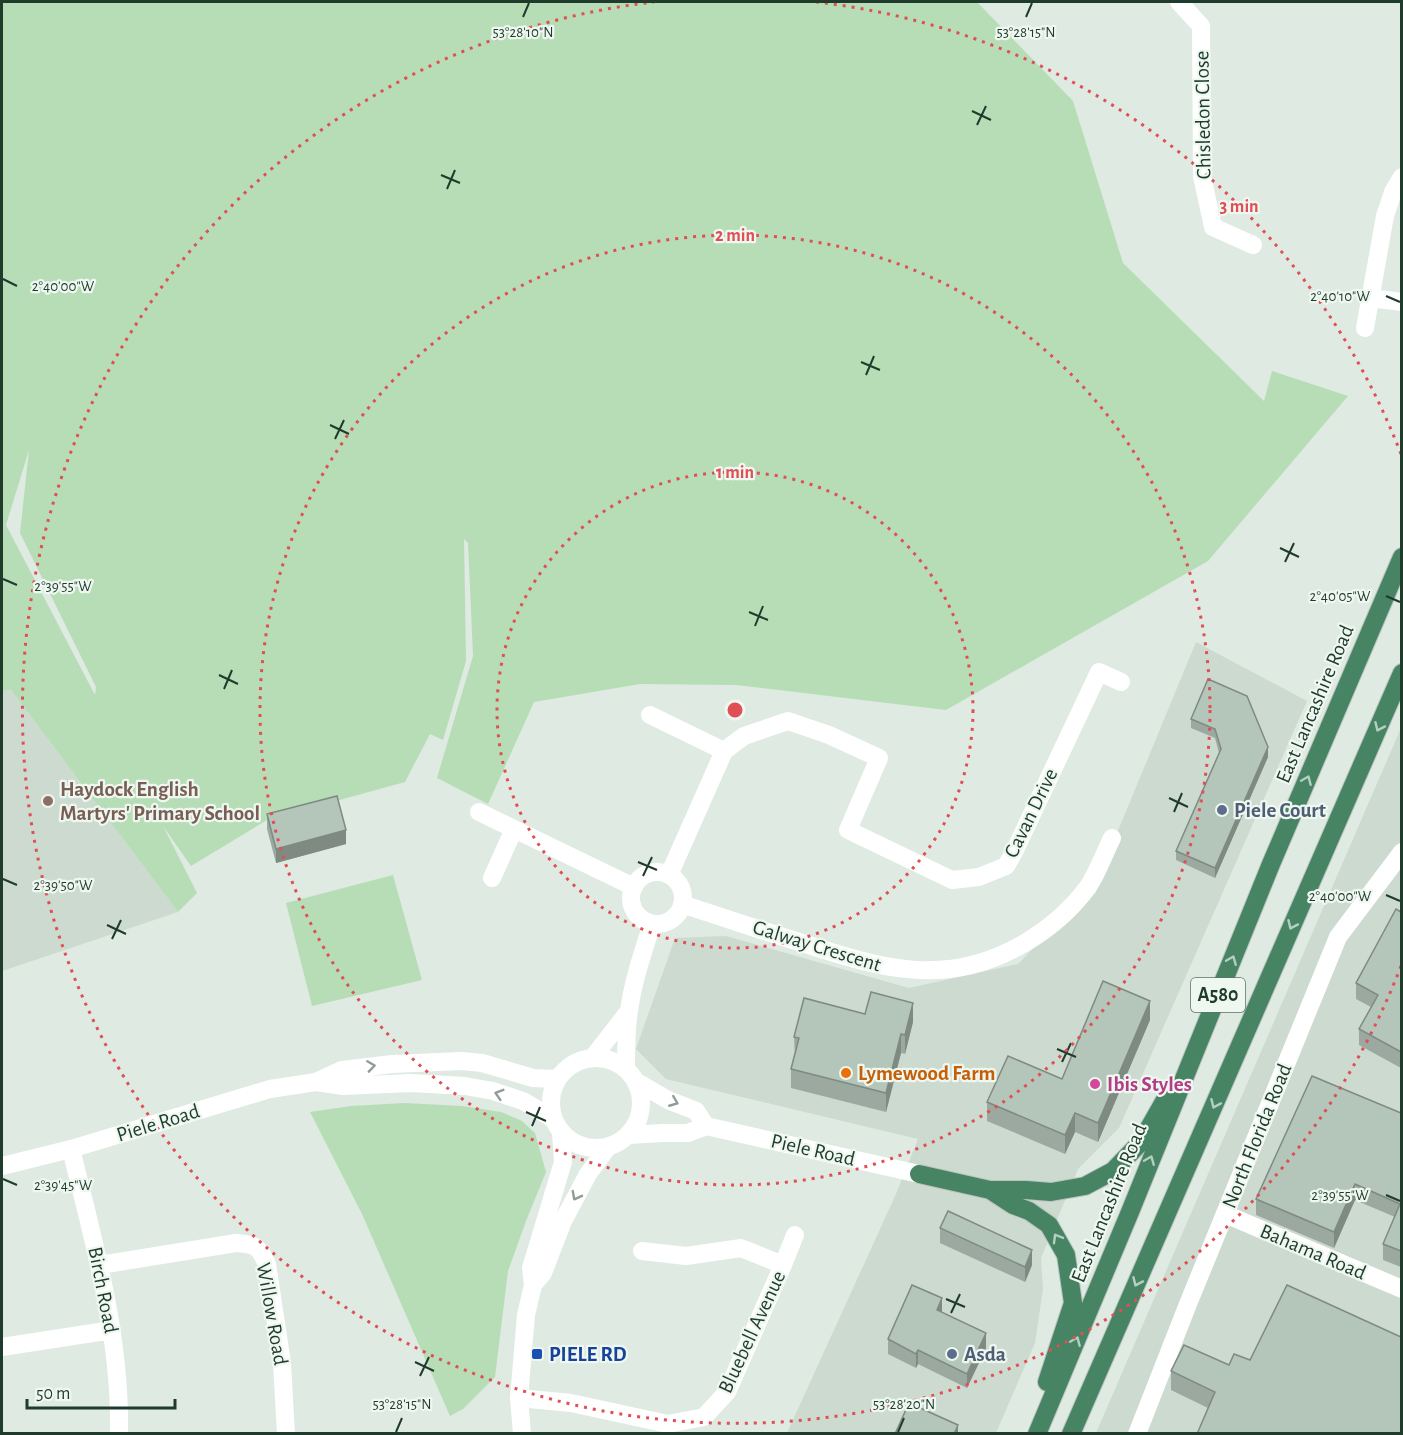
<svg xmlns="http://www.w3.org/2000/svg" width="1403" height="1435" font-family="'Alegreya Sans',sans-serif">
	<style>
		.built { fill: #cddad0 }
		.green { fill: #b7ddb6; fill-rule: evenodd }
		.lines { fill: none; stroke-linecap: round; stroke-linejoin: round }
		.trunk-casing { stroke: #bcc4c0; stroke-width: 20 }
		.minor { stroke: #fff; stroke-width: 18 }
		.tertiary { stroke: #fff; stroke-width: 18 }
		.trunk { stroke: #468464; stroke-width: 18 }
		.wall { fill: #9ba9a0 }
		.shaded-wall { fill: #7e8a82 }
		.building { fill: #b4c5ba; stroke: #7e8a82; stroke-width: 1.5 }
		.oneway { stroke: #b4cfc0 }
		.oneway2 { stroke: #8f9d96 }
		.ticks { fill: none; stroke: #1f3b2c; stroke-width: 2 }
		.ring { fill: none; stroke: #e04f54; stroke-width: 3; stroke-dasharray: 3 6 }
		.education-dot { fill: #8d6e63; stroke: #eff7f1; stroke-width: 2 }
		.service-dot { fill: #5c6f8a; stroke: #eff7f1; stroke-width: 2 }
		.food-dot { fill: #e8710a; stroke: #eff7f1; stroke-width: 2 }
		.hotel-dot { fill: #d1479c; stroke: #eff7f1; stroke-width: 2 }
		.transit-dot { fill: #1a4fb4; stroke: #eff7f1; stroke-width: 2 }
		.labels { text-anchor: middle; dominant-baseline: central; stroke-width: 4.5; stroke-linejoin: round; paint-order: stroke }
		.shield { fill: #eff7f1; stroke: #5d7367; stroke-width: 1.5 }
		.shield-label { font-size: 20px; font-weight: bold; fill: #1f3b2c }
		.street-label { font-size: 21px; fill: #1f3b2c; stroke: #eff7f1 }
		.education-label { font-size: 21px; font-weight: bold; fill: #785e54; stroke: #eff7f1; text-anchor: start }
		.service-label { font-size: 21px; font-weight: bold; fill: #4e5e75; stroke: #eff7f1; text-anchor: start }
		.food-label { font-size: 21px; font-weight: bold; fill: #c56008; stroke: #eff7f1; text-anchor: start }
		.hotel-label { font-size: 21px; font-weight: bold; fill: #b23c85; stroke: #eff7f1; text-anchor: start }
		.transit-label { font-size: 21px; font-weight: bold; fill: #164399; stroke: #eff7f1; text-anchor: start }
		.ticks-label { font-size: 15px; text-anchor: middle; fill: #1f3b2c; stroke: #eff7f1; stroke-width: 4.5; stroke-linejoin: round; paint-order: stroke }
		.centre { fill: #e04f54; stroke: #eff7f1; stroke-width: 3 }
		.ring-label { font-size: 18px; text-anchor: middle; font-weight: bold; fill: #e04f54; stroke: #eff7f1; stroke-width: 4.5; stroke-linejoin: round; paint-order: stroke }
	</style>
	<rect width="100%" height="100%" fill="#deeae2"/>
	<path class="built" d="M1196,642L1307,701L1119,1128L1078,1169L1041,1258L1043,1289L1035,1343L996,1433H787L896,1194L918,1139L666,1079L636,1049L675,938L726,936L909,988L1018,964L1096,884Z
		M9,688L178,912L2,971V691Z
		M1401,728V1433H1096Z"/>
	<path class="green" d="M2,2H977L1073,101L1123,263L1264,401L1272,371L1348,396L1208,561L946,710L736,685L640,684L534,702L488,804L437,778L473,656L468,543L464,539L466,661L443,740L430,734L405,782L267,820L191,866L163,826L197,893L178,912L10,689L2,691ZM29,450L20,533L96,687L95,695L6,525Z
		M393,875L422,980L312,1006L286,903Z
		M405,1103L462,1106L501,1112L522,1121L535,1133L546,1172L526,1221L508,1271L495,1377L463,1409L450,1416L362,1214L310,1112L351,1106Z"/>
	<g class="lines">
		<g class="trunk-casing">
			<path id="trunk" d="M919,1174L990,1190H1026L1051,1192L1085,1186L1113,1171L1141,1142L1165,1100
				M990,1190L1013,1205L1029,1211L1049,1225L1066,1255L1073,1303L1047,1382
				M1037,1434L1130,1212L1271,864L1402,557
				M1071,1434L1402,673"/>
		</g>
		<path class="minor" d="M1179,2L1201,26L1202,176L1213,227L1253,245
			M1370,298L1402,302
			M1365,328L1385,216L1393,192L1402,177
			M650,715L724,751
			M479,812L514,829
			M631 898a26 26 0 1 1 52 0a26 26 0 1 1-52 0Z
			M669,875L724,751L744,736L788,721L829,735L879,758L848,830L952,880L979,877L1006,866L1014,852L1099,672L1121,682
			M492,878L514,829L634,887
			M682,904C721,917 760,930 799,942C880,968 945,989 1023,944C1049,929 1070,911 1088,887C1098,872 1104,854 1112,838
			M594,1056L629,1011
			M626,1068C626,1049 626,1030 629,1011C633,981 643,952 652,924
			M71,1149C94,1243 121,1337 119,1434
			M1225,1214L1402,1289
			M642,1251L686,1256L741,1248L783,1265
			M100,1265L236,1243C256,1244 259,1247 267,1264L282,1363L286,1434
			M2,1347L112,1330
			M519,1398L571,1403L668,1424L704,1417L727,1392L783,1265L795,1235
			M1137,1434L1188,1304L1338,937L1402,852"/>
		<path class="tertiary" d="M551 1103a45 45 0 1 1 90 0a45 45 0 1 1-90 0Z
			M316,1082L342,1070L392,1064L462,1061L482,1063L533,1078L557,1079
			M637,1082L668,1100L696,1111L706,1126
			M628,1135L663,1133H688L706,1126L919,1174
			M2,1166L71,1149L270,1089L316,1082L343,1086L411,1083L465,1086L493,1091L523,1101L552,1118
			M533,1285L543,1273L563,1221L588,1174L608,1147
			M522,1434L519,1398L526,1315L533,1285L531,1268L563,1162L561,1133"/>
		<use href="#trunk" class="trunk"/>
	</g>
	<path class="wall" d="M1208,679L1268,757L1215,878L1176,860V851L1219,753L1215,738L1191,728V719Z
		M267,814L346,844L276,863L267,829Z
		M1401,912V1068L1359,1045V1029L1371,1007L1356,999V983Z
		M1150,1020L1098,1142L1075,1132L1065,1154L987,1121V1102L1062,1079Z
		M913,1022L905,1054L901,1053L886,1112L791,1088V1069L795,1056L794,1037Z
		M1401,1113V1267L1383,1260V1244L1395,1217L1355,1200L1334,1248L1256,1215V1199Z
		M940,1228L1032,1265L1025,1282L940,1243Z
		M942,1313L986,1348L967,1388L918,1364L916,1368L888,1354V1339Z
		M1250,1360L1208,1408L1171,1390V1371L1229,1365Z"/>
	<path class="shaded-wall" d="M1268,747V757L1215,878V868Z
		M346,830V844L276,863V849Z
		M1150,1001V1020L1098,1142V1123Z
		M913,1003V1022L905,1054V1035Z
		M901,1034V1053L886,1112V1093Z
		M1075,1113V1132L1065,1154V1135Z
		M1355,1184V1200L1334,1248V1232Z
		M1032,1250V1265L1025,1282V1267Z
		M942,1298V1313L937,1310Z
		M986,1333V1348L967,1388V1374Z
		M918,1350V1364L916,1368V1354Z
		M958,1425V1434H954Z"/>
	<path class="building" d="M1208,679L1247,696L1268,747L1215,868L1176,851L1221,749L1215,729L1191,719Z
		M337,796L346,830L276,849L267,814Z
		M1396,909L1401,912V1052L1359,1029L1378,995L1356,983Z
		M1103,981L1150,1001L1098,1123L1075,1113L1065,1135L987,1102L1008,1056L1062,1079Z
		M871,992L913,1003L905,1035L901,1034L886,1093L791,1069L799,1038L794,1037L804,998L865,1014Z
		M1312,1076L1401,1113V1251L1383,1244L1400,1204L1355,1184L1334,1232L1256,1199Z
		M948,1211L1032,1250L1025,1267L940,1228Z
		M912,1285L942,1298L937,1310L986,1333L967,1374L918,1350L916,1354L888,1339Z
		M1287,1285L1401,1337V1434H1197L1215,1392L1171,1371L1184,1345L1229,1365L1234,1354L1250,1360Z
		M909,1403L958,1425L954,1434H895Z"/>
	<defs><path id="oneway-chevron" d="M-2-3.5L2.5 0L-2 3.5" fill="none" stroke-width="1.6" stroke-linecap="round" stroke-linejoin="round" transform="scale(1.5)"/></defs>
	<g class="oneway">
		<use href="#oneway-chevron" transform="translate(1379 727) rotate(114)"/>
		<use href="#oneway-chevron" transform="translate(1307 780) rotate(-67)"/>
		<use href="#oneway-chevron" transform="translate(1292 925) rotate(114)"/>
		<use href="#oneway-chevron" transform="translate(1232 960) rotate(-68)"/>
		<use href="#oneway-chevron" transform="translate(1215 1104) rotate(114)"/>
		<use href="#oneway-chevron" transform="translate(1150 1160) rotate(-68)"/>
		<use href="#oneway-chevron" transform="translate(1057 1238) rotate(-120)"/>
		<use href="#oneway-chevron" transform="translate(1137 1282) rotate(114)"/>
		<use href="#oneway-chevron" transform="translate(1076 1341) rotate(-67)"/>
	</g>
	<g class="oneway2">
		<use href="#oneway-chevron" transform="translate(371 1066) rotate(-8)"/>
		<use href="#oneway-chevron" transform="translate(499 1094) rotate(-163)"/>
		<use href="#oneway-chevron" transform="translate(674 1102) rotate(22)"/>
		<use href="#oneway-chevron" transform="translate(576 1196) rotate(118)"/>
	</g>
	<path class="ticks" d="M523,17L529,3M1026,17L1032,3M972,111L991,120M977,125L986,106M441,175L460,183M447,189L455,170M3,279L17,286M1386,296L1400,302M861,362L880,370M866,375L874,356M330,425L349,434M335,439L344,420M1280,548L1299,557M1285,562L1294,543M3,579L17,585M1386,596L1400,602M749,612L768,620M755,626L763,606M219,675L238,684M224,689L232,670M1169,798L1188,807M1174,812L1182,793M638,862L657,870M643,876L652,857M3,879L17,885M1386,895L1400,901M107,925L126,934M112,939L121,920M1057,1049L1076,1057M1062,1062L1071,1043M526,1112L546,1121M532,1126L540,1107M3,1179L17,1185M1386,1195L1400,1201M946,1299L965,1307M951,1313L960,1294M415,1362L434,1371M420,1376L429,1357M396,1432L402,1418M898,1432L904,1418"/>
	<g class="ring">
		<circle cx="735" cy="710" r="238"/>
		<circle cx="735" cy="710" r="475"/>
		<path d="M1401 966A713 713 0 1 1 654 2M816 2A713 713 0 0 1 1401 454"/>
	</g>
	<circle class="education-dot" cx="48" cy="801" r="6"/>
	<g class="service-dot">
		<circle cx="1222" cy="810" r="6"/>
		<circle cx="952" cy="1354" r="6"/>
	</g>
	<circle class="food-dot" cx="846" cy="1073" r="6"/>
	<circle class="hotel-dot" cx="1095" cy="1084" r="6"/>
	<rect class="transit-dot" x="531" y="1348" width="12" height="12" rx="3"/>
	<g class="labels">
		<rect class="shield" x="1191" y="978" width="54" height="34" rx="4.5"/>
		<g class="shield-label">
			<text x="1218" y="995">A580</text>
		</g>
		<g class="street-label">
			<text transform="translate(1203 115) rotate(-91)">Chisledon Close</text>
			<text transform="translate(1315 704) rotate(-67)">East Lancashire Road</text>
			<text transform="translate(1031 813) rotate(-64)">Cavan Drive</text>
			<text transform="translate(817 946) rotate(17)">Galway Crescent</text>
			<text transform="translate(158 1123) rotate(-17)">Piele Road</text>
			<text transform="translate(1257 1136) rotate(-68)">North Florida Road</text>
			<text transform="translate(813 1150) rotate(13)">Piele Road</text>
			<text transform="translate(1109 1203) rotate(-68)">East Lancashire Road</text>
			<text transform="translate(1313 1252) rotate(23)">Bahama Road</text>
			<text transform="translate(103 1290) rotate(79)">Birch Road</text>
			<text transform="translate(272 1314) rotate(80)">Willow Road</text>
			<text transform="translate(752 1332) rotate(-65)">Bluebell Avenue</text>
		</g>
		<g class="education-label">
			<text x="60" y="789">Haydock English<tspan x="60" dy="24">Martyrs' Primary School</tspan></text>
		</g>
		<g class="service-label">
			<text x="1234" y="810">Piele Court</text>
			<text x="964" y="1354">Asda</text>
		</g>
		<g class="food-label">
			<text x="858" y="1073">Lymewood Farm</text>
		</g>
		<g class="hotel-label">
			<text x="1107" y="1084">Ibis Styles</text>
		</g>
		<g class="transit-label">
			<text x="549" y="1354">PIELE RD</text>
		</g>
	</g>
	<g class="ticks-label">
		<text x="523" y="37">53°28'10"N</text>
		<text x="1026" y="37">53°28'15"N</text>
		<text x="63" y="291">2°40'00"W</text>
		<text x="1340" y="301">2°40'10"W</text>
		<text x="63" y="591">2°39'55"W</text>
		<text x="1340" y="601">2°40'05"W</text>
		<text x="63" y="890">2°39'50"W</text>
		<text x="1340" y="901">2°40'00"W</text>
		<text x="63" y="1190">2°39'45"W</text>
		<text x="1340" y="1200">2°39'55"W</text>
		<text x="402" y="1409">53°28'15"N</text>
		<text x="904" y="1409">53°28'20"N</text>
	</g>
	<circle cx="735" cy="710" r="9" class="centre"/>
	<g class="ring-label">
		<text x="1239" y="212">3 min</text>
		<text x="735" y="241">2 min</text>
		<text x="735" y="478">1 min</text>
	</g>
	<rect width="1403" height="1435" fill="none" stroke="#1f3b2c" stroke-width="6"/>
	<path d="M27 1399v9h148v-9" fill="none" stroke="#1f3b2c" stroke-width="3"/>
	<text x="36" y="1399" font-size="18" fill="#1f3b2c" stroke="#eff7f1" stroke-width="4.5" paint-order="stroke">50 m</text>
</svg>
